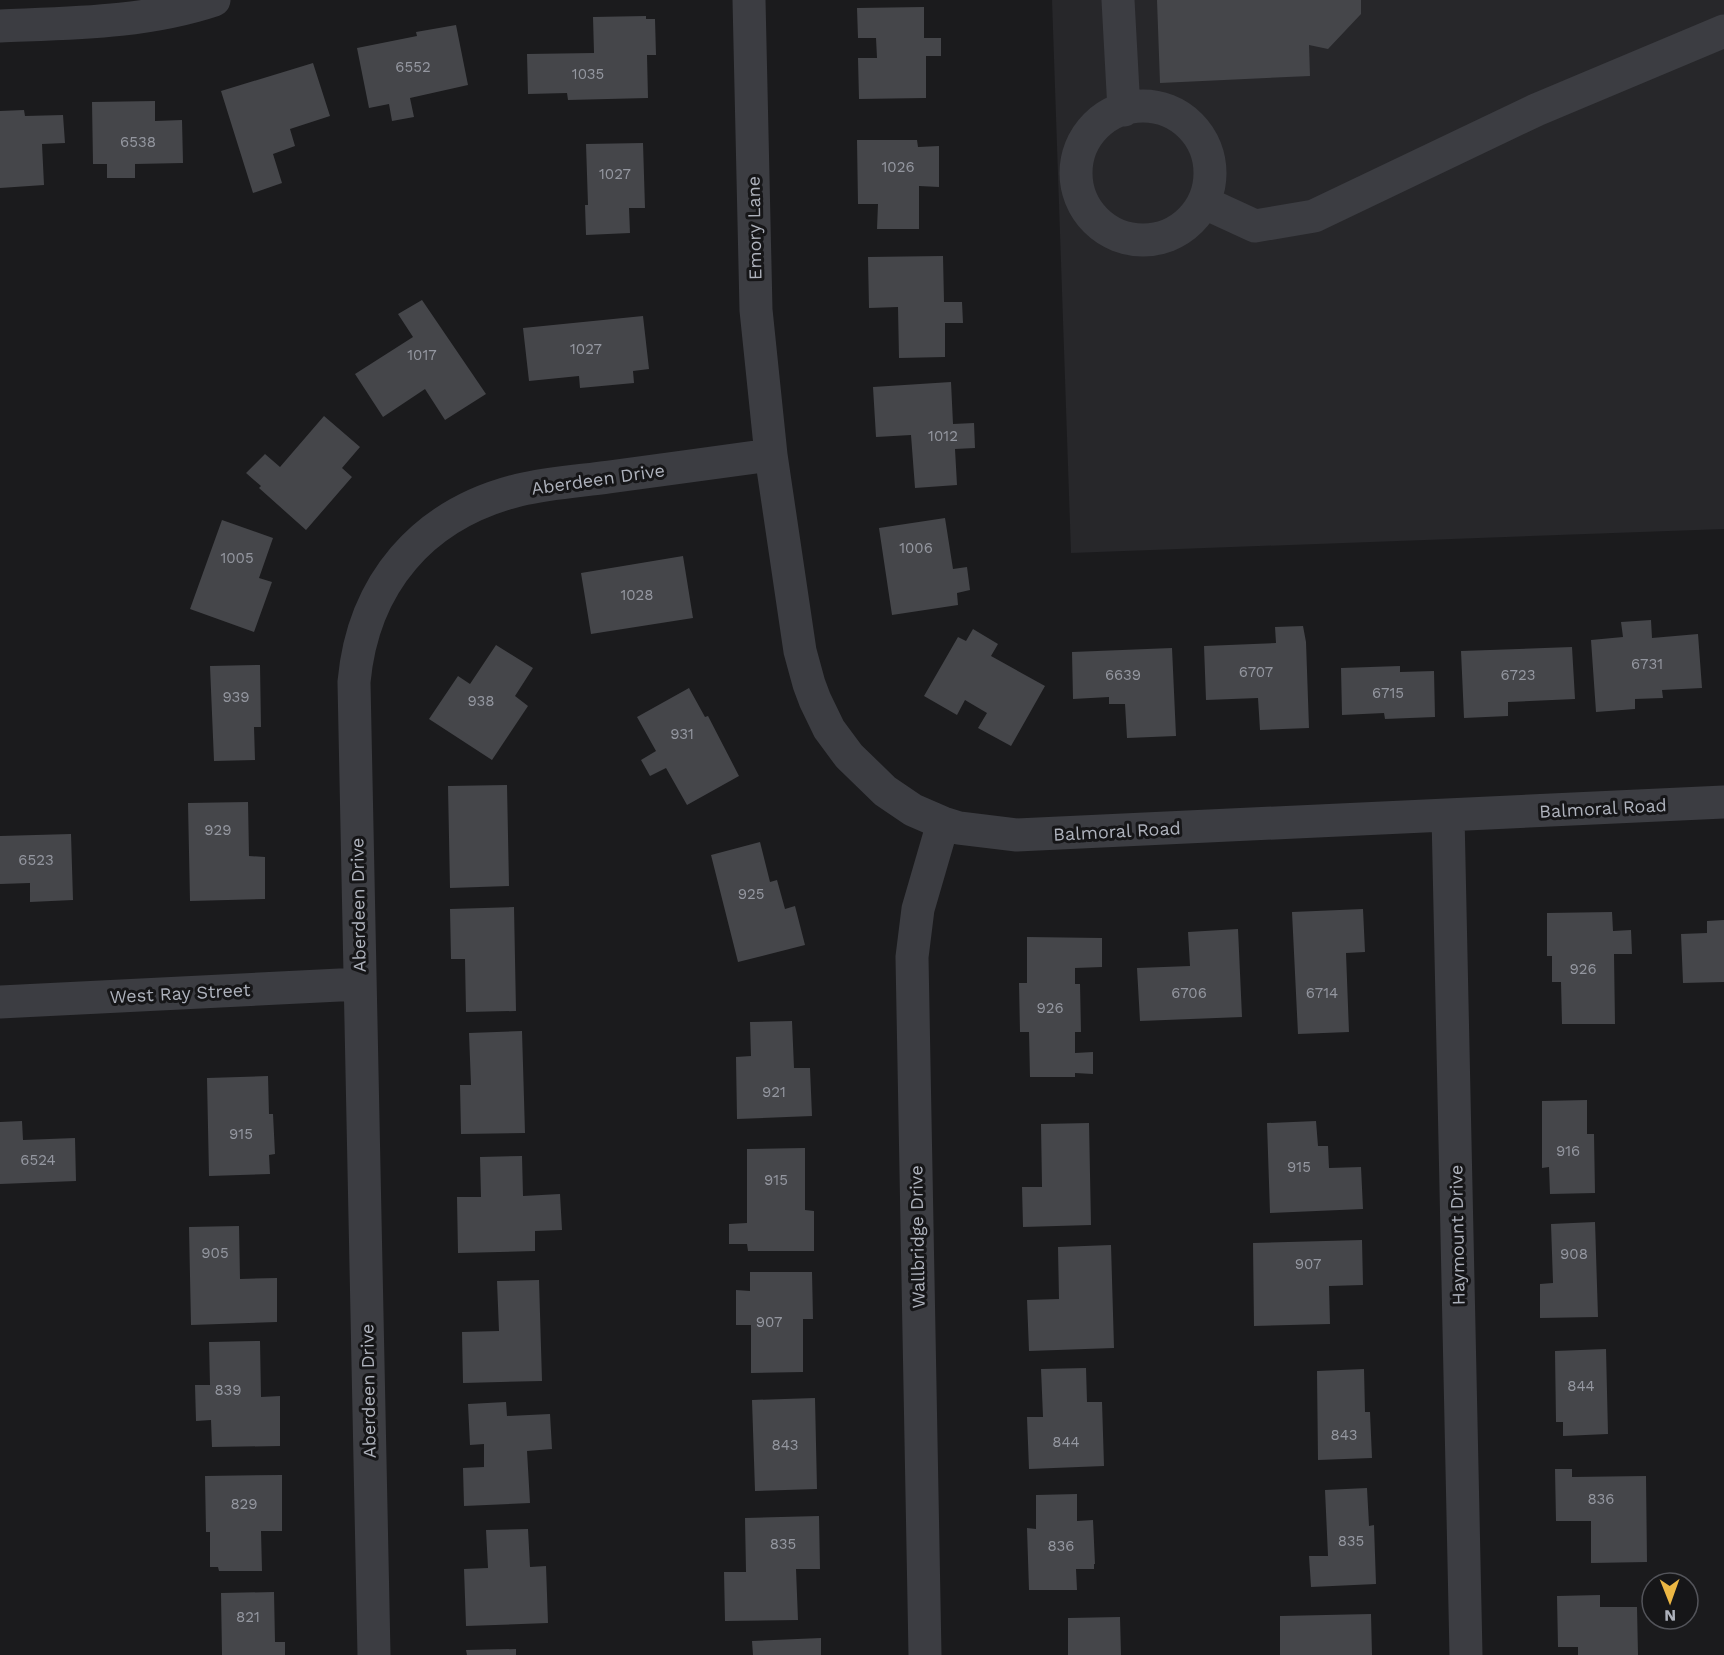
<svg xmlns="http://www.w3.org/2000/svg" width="1724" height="1655" font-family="'Work Sans',sans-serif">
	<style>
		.built { fill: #27272a }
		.building { fill: #45464a }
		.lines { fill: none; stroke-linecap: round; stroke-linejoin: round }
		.minor { stroke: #3c3d42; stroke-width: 33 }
		.labels { text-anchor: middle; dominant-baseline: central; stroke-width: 6; stroke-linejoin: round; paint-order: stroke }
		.number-label { font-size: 15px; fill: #9497a0 }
		.street-label { font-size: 18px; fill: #aeb2bc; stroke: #161618 }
	</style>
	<rect width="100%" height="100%" fill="#1b1b1d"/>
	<path class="built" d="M1052,0H1724V529L1071,553Z"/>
	<path class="building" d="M1157,0H1361V14L1328,49L1309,45L1310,76L1160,83Z
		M924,7V38H941V56H926V98L859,99L858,58H877L876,38H858L857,8Z
		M646,16V19H655L656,55H647L648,98L568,100L567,93L528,94L527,54L594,53L593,17Z
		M456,25L468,85L410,98L414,117L392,121L389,104L369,108L357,48L417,36L416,32Z
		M313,63L330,116L290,129L295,146L273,154L282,183L253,193L221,91Z
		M155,101V121L182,120L183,163L135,164V178H107V164H93L92,102Z
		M24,110L25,116L63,115L65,143L42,144L44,185L0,188V111Z
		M857,140H917L918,147L939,146V187L919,186V229H877L878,204H858Z
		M643,143L645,208H629L630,233L586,235L585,205H588L586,144Z
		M943,256L944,302H962L963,323H945V357L899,358L898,307L869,308L868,257Z
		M422,300L486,394L445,420L425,389L383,417L355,374L413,337L398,314Z
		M643,316L649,369L633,371L634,383L580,388L579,376L529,381L523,328Z
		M951,382L953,424L974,423L975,448L955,449L957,485L915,488L911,435L876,437L873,387Z
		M324,416L360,447L342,468L352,477L306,530L259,488L261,486L246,473L265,454L280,467Z
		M945,518L953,569L967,567L970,590L957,593L958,605L892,615L879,528Z
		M222,520L273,538L259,578L272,582L254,632L190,609Z
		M683,556L693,618L591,634L581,573Z
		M1651,620L1652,638L1698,634L1702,688L1662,690L1663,698L1635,699V709L1596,712L1591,640L1623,637L1621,622Z
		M1303,626L1306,642L1309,728L1260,730L1258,698L1206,700L1204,646L1276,643L1275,627Z
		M973,629L998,644L991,656L1045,686L1011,746L978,728L987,713L965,700L957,715L924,696L958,637L966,641Z
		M496,645L533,668L515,696L528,706L492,760L429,719L458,676L470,684Z
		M1572,647L1575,699L1508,702V716L1464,718L1461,651Z
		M1172,648L1176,736L1127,738L1125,704H1109V697L1073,699L1072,652Z
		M260,665L261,727H254L255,760L214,761L210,666Z
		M1400,666V672L1434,671L1435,717L1385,719L1384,713L1342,715L1341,668Z
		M689,688L705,717L708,716L739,776L687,805L666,768L650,776L641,760L656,751L637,717Z
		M507,785L509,886L450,888L448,786Z
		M248,802L249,856L265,857V899L190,901L188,803Z
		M71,834L73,900L30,902V883L0,884V836Z
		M760,842L770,882L777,880L785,909L795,906L805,945L738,962L711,855Z
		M514,907L516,1011L466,1012L465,959H451L450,909Z
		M1363,909L1365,952L1346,953L1349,1032L1298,1034L1292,912Z
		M1612,912L1613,931L1631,930L1632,954H1614L1615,1024H1562L1561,982H1552V956H1547V913Z
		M1724,920V982L1683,983L1681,934L1707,933V921Z
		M1238,929L1242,1017L1140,1021L1137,968L1190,966L1188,932Z
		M1027,937L1102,938V967L1075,968V984H1080L1081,1032H1075V1053L1093,1052V1074L1075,1073V1077H1030L1029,1032H1020L1019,983H1027Z
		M792,1021L794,1068H810L812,1116L737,1119L736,1057L751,1056L750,1022Z
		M522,1031L525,1133L461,1134L460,1085H471L469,1033Z
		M268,1076L269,1114H273L275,1154L269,1155L270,1174L209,1176L207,1078Z
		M1587,1100V1134H1594L1595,1193L1550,1194L1549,1167L1542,1168V1101Z
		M22,1121L23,1140L75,1138L76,1181L0,1184V1122Z
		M1316,1121L1318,1146H1328L1329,1168L1361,1167L1363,1209L1270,1213L1267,1123Z
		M1089,1123L1091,1225L1023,1227L1022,1187H1042L1041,1124Z
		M805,1148V1210L814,1211V1251H748L747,1244H729V1224L747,1223V1149Z
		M522,1156L523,1196L560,1194L562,1230L535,1231V1251L458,1253L457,1197H481L480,1157Z
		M1595,1222L1598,1317L1540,1318V1284L1553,1283L1551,1224Z
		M239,1226L240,1279L277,1278V1322L191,1325L189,1227Z
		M1362,1240L1363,1285L1329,1286L1330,1324L1254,1326L1253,1243Z
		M1111,1245L1114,1348L1029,1351L1027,1300L1059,1299L1058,1247Z
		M750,1272H812L813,1319H803V1372L751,1373V1325H736V1290L750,1291Z
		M539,1280L542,1381L463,1383L462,1332L499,1331L497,1281Z
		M260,1341L261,1397L280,1396V1446L212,1447L211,1420L196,1421L195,1385H210L209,1342Z
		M1606,1349L1608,1434L1563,1436V1422H1556L1555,1351Z
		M1086,1368L1087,1402H1102L1104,1466L1029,1469L1027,1417H1043L1041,1369Z
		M1364,1369L1365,1412H1370L1372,1458L1318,1460L1317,1371Z
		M815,1398L817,1489L755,1491L752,1400Z
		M506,1402L507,1416L550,1414L552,1449L527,1451L530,1503L464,1506L463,1468L484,1467V1444L470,1445L468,1404Z
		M1555,1469H1572V1477L1646,1476L1647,1562L1591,1563V1521H1556Z
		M282,1475V1531H261L262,1571H219L218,1567H210V1532H206L205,1476Z
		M1367,1488L1369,1526L1374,1525L1376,1584L1311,1587L1309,1556H1328L1325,1490Z
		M1077,1494V1521L1093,1520L1095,1564H1094V1569H1076L1077,1590H1029L1027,1528L1036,1529V1495Z
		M819,1516L820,1569H796L798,1620L725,1621L724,1572H746L745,1518Z
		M528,1529L530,1567L546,1566L548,1623L466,1626L464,1569L488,1568L486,1530Z
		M274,1592L275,1642H285V1655H222L221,1593Z
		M1600,1595V1607H1637L1638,1655H1578V1647H1558L1557,1596Z
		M1371,1614L1372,1655H1280V1616Z
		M1120,1617L1121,1655H1068V1618Z
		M821,1638V1655H753L752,1641Z
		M516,1649V1655H467L466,1650Z"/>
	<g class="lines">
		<path class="minor" d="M749,0L756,310L771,455L800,651L809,684L815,700L829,729L849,756L885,791L913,810L943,823L959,828L1017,835L1724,802
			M1118,0L1124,110
			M0,26C72,23 145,23 214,0
			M1076 173a67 67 0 1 1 134 0a67 67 0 1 1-134 0Z
			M1205,203L1255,226L1314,216L1536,110L1724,31
			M1448,815L1466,1655
			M0,1002L360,984
			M374,1655L354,682C363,584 422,514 519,490C548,483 579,481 609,477C663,470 717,462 771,455
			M925,1655L912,957L918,909L943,823"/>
	</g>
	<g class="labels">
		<g class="number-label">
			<text x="413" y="67">6552</text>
			<text x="588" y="74">1035</text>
			<text x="138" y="142">6538</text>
			<text x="898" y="167">1026</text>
			<text x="615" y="174">1027</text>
			<text x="586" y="349">1027</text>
			<text x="422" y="355">1017</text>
			<text x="943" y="436">1012</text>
			<text x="916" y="548">1006</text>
			<text x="237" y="558">1005</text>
			<text x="637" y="595">1028</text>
			<text x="1647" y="664">6731</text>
			<text x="1256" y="672">6707</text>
			<text x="1123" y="675">6639</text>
			<text x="1518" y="675">6723</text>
			<text x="1388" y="693">6715</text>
			<text x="236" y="697">939</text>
			<text x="481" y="701">938</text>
			<text x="682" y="734">931</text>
			<text x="218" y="830">929</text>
			<text x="36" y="860">6523</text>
			<text x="751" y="894">925</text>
			<text x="1583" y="969">926</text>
			<text x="1189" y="993">6706</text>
			<text x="1322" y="993">6714</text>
			<text x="1050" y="1008">926</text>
			<text x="774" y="1092">921</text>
			<text x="241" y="1134">915</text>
			<text x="1568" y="1151">916</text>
			<text x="38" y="1160">6524</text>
			<text x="1299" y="1167">915</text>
			<text x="776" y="1180">915</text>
			<text x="215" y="1253">905</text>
			<text x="1574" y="1254">908</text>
			<text x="1308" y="1264">907</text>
			<text x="769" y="1322">907</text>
			<text x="1581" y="1386">844</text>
			<text x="228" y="1390">839</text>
			<text x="1344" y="1435">843</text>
			<text x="1066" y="1442">844</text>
			<text x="785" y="1445">843</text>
			<text x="1601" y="1499">836</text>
			<text x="244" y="1504">829</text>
			<text x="1351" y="1541">835</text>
			<text x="783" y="1544">835</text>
			<text x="1061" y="1546">836</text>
			<text x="248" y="1617">821</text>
		</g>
		<g class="street-label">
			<text transform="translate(754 228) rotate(-91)">Emory Lane</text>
			<text transform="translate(598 479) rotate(-8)">Aberdeen Drive</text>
			<text transform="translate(1603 808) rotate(-3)">Balmoral Road</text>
			<text transform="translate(1117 831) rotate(-3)">Balmoral Road</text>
			<text transform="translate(358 905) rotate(-91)">Aberdeen Drive</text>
			<text transform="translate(180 993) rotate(-3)">West Ray Street</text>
			<text transform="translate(1457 1235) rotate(-91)">Haymount Drive</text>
			<text transform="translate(917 1237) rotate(-91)">Wallbridge Drive</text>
			<text transform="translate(368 1391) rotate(-91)">Aberdeen Drive</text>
		</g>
	</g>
	<g transform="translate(1670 1601) rotate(179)"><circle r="28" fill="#161618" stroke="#53545a" stroke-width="1.5"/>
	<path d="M0-4.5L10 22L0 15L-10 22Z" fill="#ecb744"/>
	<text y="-9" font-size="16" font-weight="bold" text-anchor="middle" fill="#aeb2bc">N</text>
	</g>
</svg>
